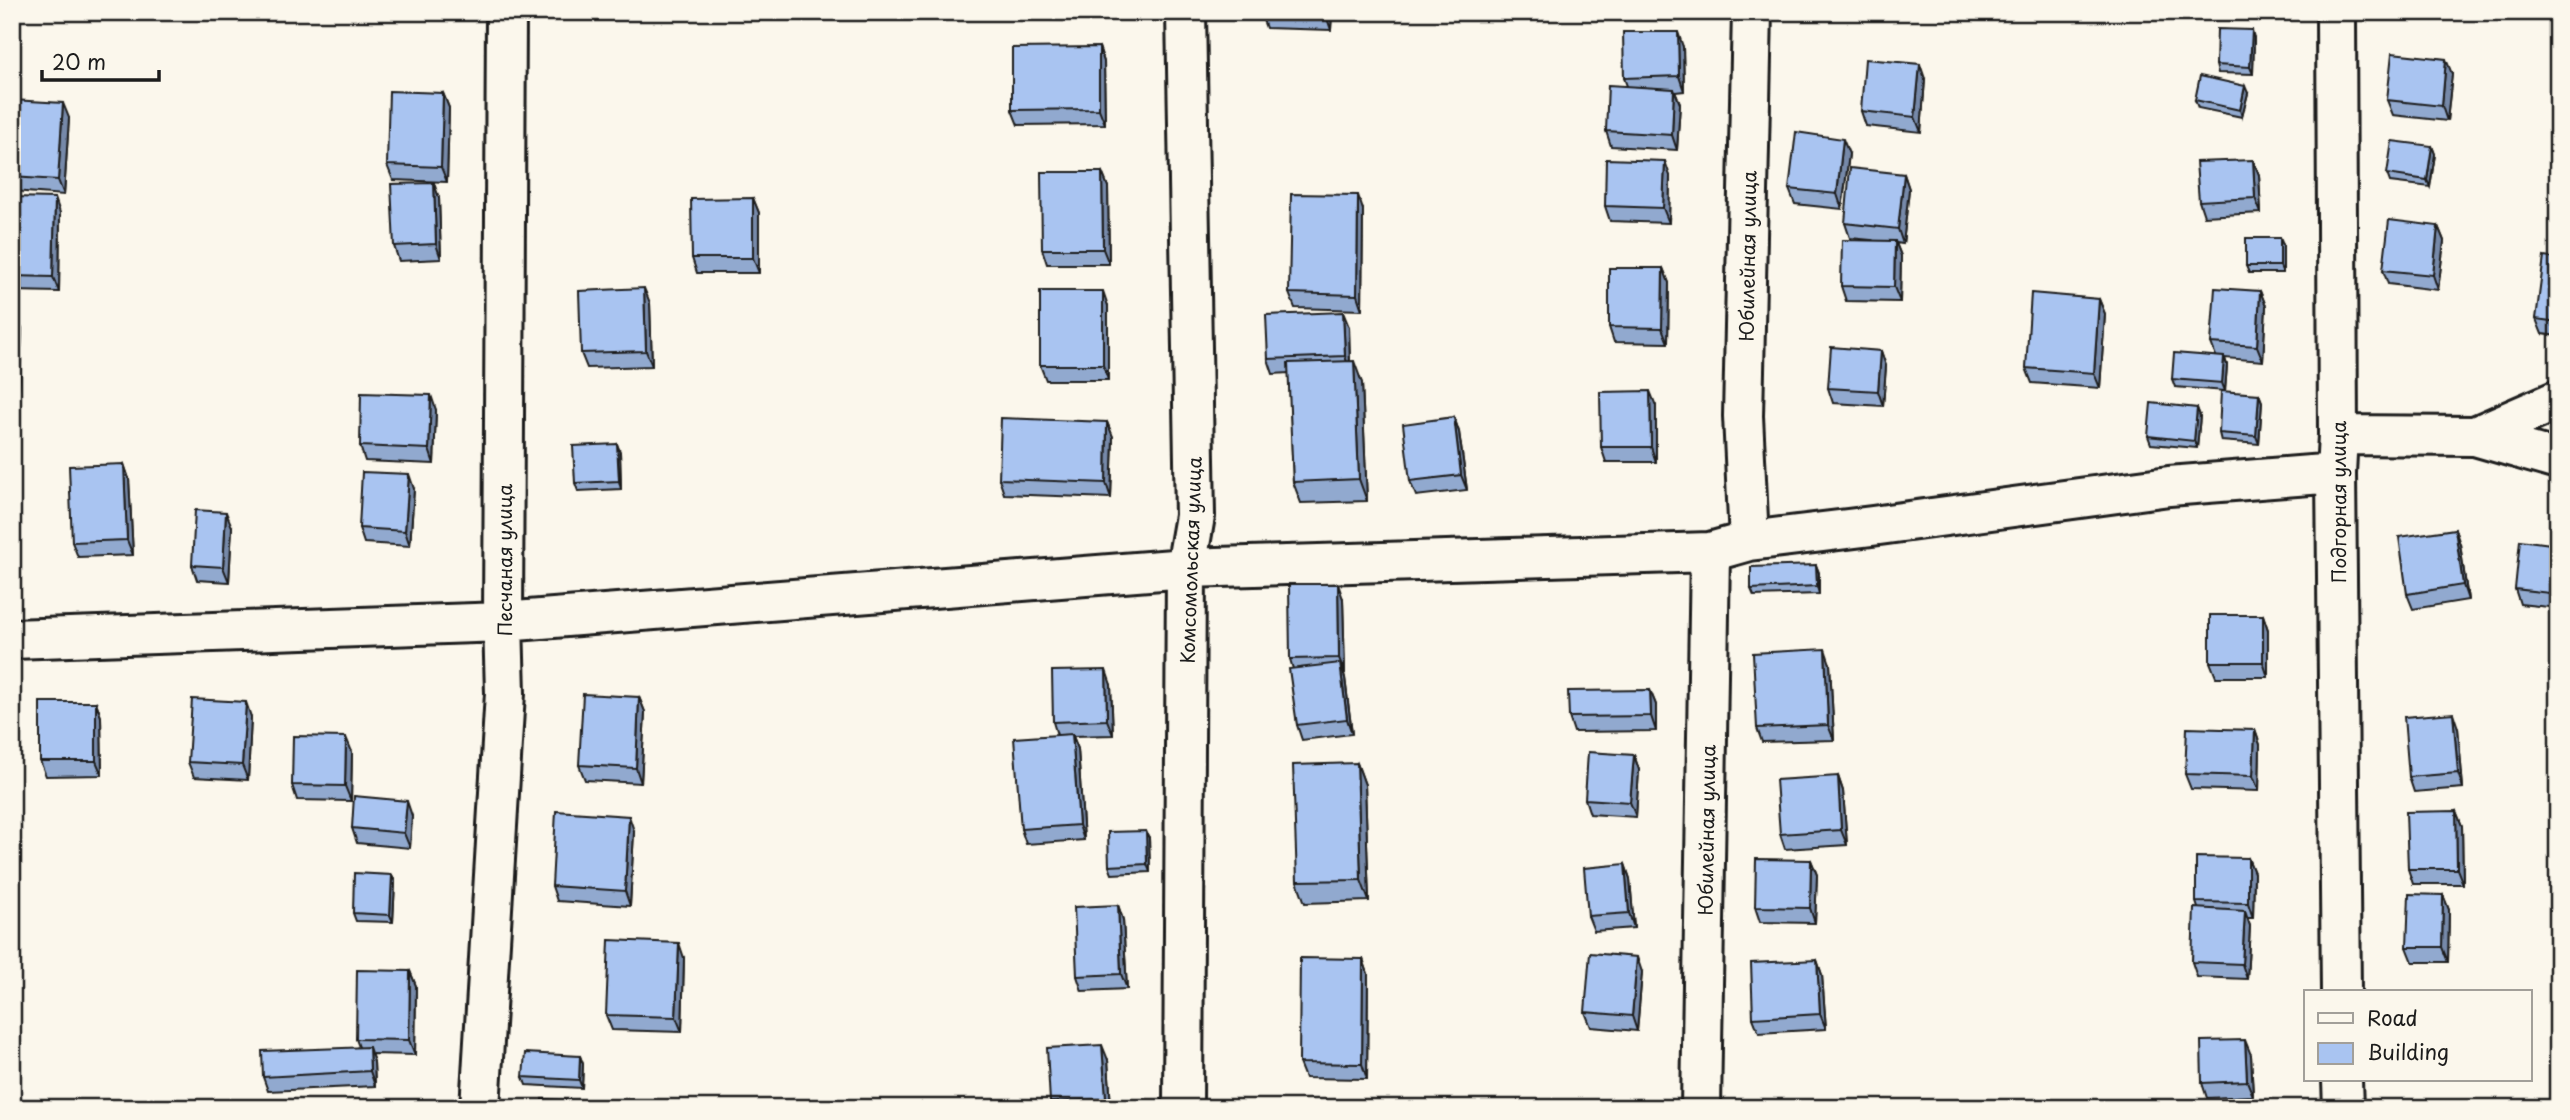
<svg xmlns="http://www.w3.org/2000/svg" width="2570" height="1120" font-family="'Playpen Sans',sans-serif">
	<style>
		.lines { fill: none; stroke-linecap: round; stroke-linejoin: round }
		.minor-casing { stroke: #1c1c1c; stroke-width: 44 }
		.minor { stroke: #fbf7ec; stroke-width: 38 }
		.wall { fill: #91a9cf; stroke: #1c1c1c; stroke-width: 2 }
		.shaded-wall { fill: #7689a9; stroke: #1c1c1c; stroke-width: 2 }
		.building { fill: #a9c4f1; stroke: #1c1c1c; stroke-width: 2 }
		.labels { text-anchor: middle; dominant-baseline: central; stroke-width: 5; stroke-linejoin: round; paint-order: stroke }
		.street-label { font-size: 19px; fill: #1c1c1c; stroke: #fbf7ec }
	</style>
	<rect width="100%" height="100%" fill="#fbf7ec"/>
	<filter id="ink" filterUnits="userSpaceOnUse"><feTurbulence type="fractalNoise" baseFrequency=".0143" numOctaves="2"/><feDisplacementMap in="SourceGraphic" scale="14" xChannelSelector="R" yChannelSelector="G"/><feConvolveMatrix kernelMatrix="1 2 1 2 8 2 1 2 1" color-interpolation-filters="sRGB"/></filter>
	<g filter="url(#ink)">
		<g class="lines">
			<g class="minor-casing">
				<path id="minor" d="M2336,12L2338,435L2336,473L2341,992
					M2338,435L2475,436L2558,400
					M2475,436L2558,460
					M1749,541L1743,416L1752,12
					M12,639L503,622L1186,568L1710,552L1749,541L1872,526L2169,486L2336,473
					M2342,1080L2343,1108
					M480,1108L505,693L503,622L506,12
					M1183,1108L1186,568L1195,516L1186,12
					M1701,1108L1710,552"/>
			</g>
			<use href="#minor" class="minor"/>
		</g>
		<path class="wall" d="M1046,12H1103V21L1049,20Z
			M1260,12H1332L1331,30L1266,28Z
			M2254,38L2253,74L2218,73L2216,65Z
			M1099,47L1104,62L1105,124L1018,125L1012,110Z
			M1683,47L1684,91L1675,92L1680,104L1677,150L1611,146L1606,131L1627,86L1624,78Z
			M2452,74L2447,121L2393,115L2387,100Z
			M1925,79L1921,132L1866,126L1861,111Z
			M443,93L449,108L447,182L393,180L387,165Z
			M2248,93L2242,117L2198,108L2195,100Z
			M12,100L69,118L64,195L13,191Z
			M2432,146L2435,154L2430,187L2390,182L2387,174Z
			M1849,154L1842,209L1795,204L1789,189Z
			M2253,160L2259,175L2261,213L2204,216L2199,201Z
			M1102,172L1108,187L1109,264H1047L1042,249Z
			M1904,174L1909,189L1903,244L1896,243L1901,256L1900,302L1846,301L1841,286L1872,240L1850,238L1845,223Z
			M1670,176L1669,223L1610,221L1605,206Z
			M12,197L60,213L59,292L12,291Z
			M439,198L441,259L399,261L394,246Z
			M753,198L759,213V273H697L692,258Z
			M1363,210L1362,310L1295,308L1289,293Z
			M2438,226L2444,241L2438,290L2388,284L2383,270Z
			M2283,245V273H2249L2246,266Z
			M2558,259V336L2542,334L2536,319Z
			M1663,268L1669,283L1668,343L1614,342L1609,327Z
			M2260,291L2266,306L2263,361L2225,358L2227,365L2225,391L2175,387L2172,379L2216,356L2211,343Z
			M2099,299L2105,314L2100,388L2032,383L2026,368Z
			M650,303L652,366L587,368L581,353Z
			M1108,306V380H1046L1040,365Z
			M12,314H17L22,329L19,388H12Z
			M1349,327L1350,361L1362,383L1367,501L1301,503L1293,482L1289,373L1273,374L1268,359Z
			M1881,351L1886,366L1883,406L1833,403L1828,388Z
			M2259,394L2262,402L2259,444L2221,441L2219,433Z
			M1656,406V462H1606L1601,447Z
			M2197,408L2200,416L2197,448L2151,444L2148,436Z
			M436,410L434,464L365,461L360,446Z
			M1454,417L1459,432L1467,490L1416,496L1410,481Z
			M1107,422L1113,437L1111,498L1004,494L999,479Z
			M617,444L620,452L621,489L578,491L575,483Z
			M124,464L129,479L133,555L78,557L72,542Z
			M414,489L410,546L364,543L359,528Z
			M232,527L229,582L197,580L192,565Z
			M2460,544L2468,600L2413,609L2407,594Z
			M2558,545V608L2520,604L2515,589Z
			M1816,565L1819,573V594L1754,596L1751,589Z
			M1343,599L1345,673H1344L1345,678L1352,734L1302,740L1297,725L1293,669L1290,659Z
			M2263,615L2268,630V677H2216L2210,662Z
			M1830,664L1834,740L1762,742L1757,728Z
			M1111,685L1113,735L1073,736L1078,749L1084,840L1026,844L1021,829L1057,735L1053,722Z
			M1650,690L1656,705V731L1574,732L1569,717Z
			M639,697L645,712L641,783L585,780L579,765Z
			M96,702L101,717L102,775L46,776L40,761Z
			M251,717L248,780L194,777L188,762Z
			M2458,728L2463,788L2414,792L2409,777Z
			M2255,730L2260,745L2259,791L2191,789L2185,774Z
			M352,752L351,801L297,800L292,785Z
			M1634,755L1639,770L1636,817L1590,814L1585,799Z
			M1357,763L1365,785L1369,901L1305,903L1297,881Z
			M1838,776L1843,791L1847,845L1785,849L1780,834Z
			M2456,811L2462,826L2463,884H2413L2408,869Z
			M412,816L410,848L357,843L352,828Z
			M634,831L630,906L557,901L552,886Z
			M1149,838L1150,872L1112,874L1109,866Z
			M2248,858L2254,873L2253,918H2247L2250,926L2247,979L2197,977L2192,962L2198,908L2196,902Z
			M1811,860L1817,875L1815,923L1760,922L1755,907Z
			M1625,864L1630,879L1634,928L1594,931L1588,916Z
			M392,875L395,882L393,922L356,921L353,913Z
			M2443,895L2449,910L2448,962H2413L2407,947Z
			M1118,905L1123,920L1127,989L1082,991L1077,976Z
			M684,958L682,1032L612,1030L606,1015Z
			M1363,959L1368,974L1367,1079L1305,1078L1299,1063Z
			M1817,960L1822,975L1826,1029L1759,1033L1753,1018Z
			M410,971L416,986L415,1055L371,1054L374,1062L375,1086L268,1091L263,1077L359,1047L356,1039Z
			M1642,972L1637,1031L1591,1027L1585,1012Z
			M2251,1055L2253,1096L2207,1098L2202,1083Z
			M580,1056L583,1064L582,1088L526,1085L523,1077Z
			M1108,1060L1111,1108H1052L1050,1102Z"/>
		<path class="shaded-wall" d="M1326,12H1332L1331,30L1326,15Z
			M2252,30L2254,38L2253,74L2250,67Z
			M1678,32L1683,47L1684,91L1679,76Z
			M1099,47L1104,62L1105,124L1099,109Z
			M2446,59L2452,74L2447,121L2442,106Z
			M1920,64L1925,79L1921,132L1915,117Z
			M2245,86L2248,93L2242,117L2240,110Z
			M1674,89L1680,104L1677,150L1672,135Z
			M443,93L449,108L447,182L441,167Z
			M63,103L69,118L64,195L58,180Z
			M1843,139L1849,154L1842,209L1837,194Z
			M2432,146L2435,154L2430,187L2427,180Z
			M2253,160L2259,175L2261,213L2255,198Z
			M1665,161L1670,176L1669,223L1663,208Z
			M1102,172L1108,187L1109,264L1103,249Z
			M1904,174L1909,189L1903,244L1898,229Z
			M434,183L439,198L441,259L436,244Z
			M1358,195L1363,210L1362,310L1357,295Z
			M55,198L60,213L59,292L53,277Z
			M753,198L759,213V273L753,258Z
			M2438,226L2444,241L2438,290L2433,275Z
			M2280,238L2283,245V273L2280,266Z
			M1895,241L1901,256L1900,302L1894,287Z
			M1663,268L1669,283L1668,343L1662,328Z
			M644,288L650,303L652,366L646,351Z
			M1103,291L1108,306V380L1103,365Z
			M2260,291L2266,306L2263,361L2257,346Z
			M2099,299L2105,314L2100,388L2094,373Z
			M1343,312L1349,327L1350,371L1345,356Z
			M17,314L22,329L19,388L13,374Z
			M1881,351L1886,366L1883,406L1878,391Z
			M2224,357L2227,365L2225,391L2222,383Z
			M1354,361L1362,383L1367,501L1359,479Z
			M1650,391L1656,406V462L1651,447Z
			M2259,394L2262,402L2259,444L2256,436Z
			M431,395L436,410L434,464L429,449Z
			M2197,408L2200,416L2197,448L2194,441Z
			M1454,417L1459,432L1467,490L1461,475Z
			M1107,422L1113,437L1111,498L1106,483Z
			M617,444L620,452L621,489L619,481Z
			M124,464L129,479L133,555L127,540Z
			M409,474L414,489L410,546L405,531Z
			M226,512L232,527L229,582L223,567Z
			M2455,529L2460,544L2468,600L2463,585Z
			M1816,565L1819,573V594L1817,586Z
			M1338,584L1343,599L1345,673L1339,658Z
			M2263,615L2268,630V677L2263,662Z
			M1825,649L1830,664L1834,740L1828,725Z
			M1340,663L1345,678L1352,734L1347,719Z
			M1106,670L1111,685L1113,735L1107,720Z
			M1650,690L1656,705V731L1651,716Z
			M639,697L645,712L641,783L636,768Z
			M96,702L101,717L102,775L96,761Z
			M246,702L251,717L248,780L242,765Z
			M2453,713L2458,728L2463,788L2458,773Z
			M2255,730L2260,745L2259,791L2253,776Z
			M1072,734L1078,749L1084,840L1079,825Z
			M346,737L352,752L351,801L345,786Z
			M1634,755L1639,770L1636,817L1630,802Z
			M1357,763L1365,785L1369,901L1361,880Z
			M1838,776L1843,791L1847,845L1841,830Z
			M407,801L412,816L410,848L404,833Z
			M2456,811L2462,826L2463,884L2457,869Z
			M629,816L634,831L630,906L625,891Z
			M1146,831L1149,838L1150,872L1147,864Z
			M2248,858L2254,873L2253,918L2248,903Z
			M1811,860L1817,875L1815,923L1810,908Z
			M1625,864L1630,879L1634,928L1629,913Z
			M392,875L395,882L393,922L390,915Z
			M2443,895L2449,910L2448,962L2442,947Z
			M1118,905L1123,920L1127,989L1121,974Z
			M2245,911L2250,926L2247,979L2242,964Z
			M679,943L684,958L682,1032L676,1017Z
			M1637,957L1642,972L1637,1031L1632,1016Z
			M1363,959L1368,974L1367,1079L1362,1064Z
			M1817,960L1822,975L1826,1029L1820,1014Z
			M410,971L416,986L415,1055L409,1040Z
			M2245,1040L2251,1055L2253,1096L2247,1081Z
			M1102,1045L1108,1060L1111,1108H1109L1106,1099Z
			M369,1047L374,1062L375,1086L370,1071Z
			M580,1056L583,1064L582,1088L579,1080Z"/>
		<path class="building" d="M1260,12H1326V15L1260,13Z
			M2217,29L2252,30L2250,67L2216,65Z
			M1623,32H1678L1679,76L1624,78Z
			M1099,47V109L1012,110V48Z
			M2392,53L2446,59L2442,106L2387,100Z
			M1865,59L1920,64L1915,117L1861,111Z
			M2200,76L2245,86L2240,110L2195,100Z
			M1608,85L1674,89L1672,135L1606,131Z
			M389,91L443,93L441,167L387,165Z
			M12,100L63,103L58,180L12,177Z
			M1796,132L1843,139L1837,194L1789,189Z
			M2392,141L2432,146L2427,180L2387,174Z
			M1606,159L1665,161L1663,208L1605,206Z
			M2253,160L2255,198L2199,201L2196,162Z
			M1850,168L1904,174L1898,229L1845,223Z
			M1041,172H1102L1103,249H1042Z
			M434,183L436,244L394,246L391,184Z
			M1291,194L1358,195L1357,295L1289,293Z
			M12,197L55,198L53,277L12,276Z
			M753,198V258H692L691,199Z
			M2389,220L2438,226L2433,275L2383,270Z
			M2246,238H2280V266H2246Z
			M1842,240L1895,241L1894,287L1841,286Z
			M2544,257L2558,259V322L2536,319Z
			M1609,268H1663L1662,328L1609,327Z
			M644,288L646,351L581,353L579,291Z
			M2215,288L2260,291L2257,346L2211,343Z
			M1040,291H1103V365H1040Z
			M2031,293L2099,299L2094,373L2026,368Z
			M1343,312L1345,356L1268,359L1266,315Z
			M12,314H17L13,374L12,373Z
			M1831,347L1881,351L1878,391L1828,388Z
			M2174,353L2224,357L2222,383L2172,379Z
			M1354,361L1359,479L1293,482L1288,363Z
			M1650,391L1651,447H1601L1600,392Z
			M2221,391L2259,394L2256,436L2219,433Z
			M361,393L431,395L429,449L360,446Z
			M2151,403L2197,408L2194,441L2148,436Z
			M1454,417L1461,475L1410,481L1403,424Z
			M1001,418L1107,422L1106,483L999,479Z
			M617,444L619,481L575,483L573,446Z
			M124,464L127,540L72,542L69,466Z
			M362,472L409,474L405,531L359,528Z
			M195,510L226,512L223,567L192,565Z
			M2455,529L2463,585L2407,594L2399,537Z
			M2520,540L2558,545V594L2515,589Z
			M1816,565L1817,586L1751,589V567Z
			M1289,584H1338L1339,658L1290,659Z
			M2210,615H2263V662H2210Z
			M1825,649L1828,725L1757,728L1753,653Z
			M1340,663L1347,719L1297,725L1289,669Z
			M1106,670L1107,720L1053,722L1052,671Z
			M1650,690L1651,716L1569,717L1568,691Z
			M583,694L639,697L636,768L579,765Z
			M192,699L246,702L242,765L188,762Z
			M40,702H96V761H40Z
			M2453,713L2458,773L2409,777L2404,717Z
			M2187,728L2255,730L2253,776L2185,774Z
			M1072,734L1079,825L1021,829L1014,738Z
			M293,736L346,737L345,786L292,785Z
			M1588,752L1634,755L1630,802L1585,799Z
			M1357,763L1361,880L1297,881L1293,765Z
			M1838,776L1841,830L1780,834L1776,780Z
			M354,796L407,801L404,833L352,828Z
			M556,811L629,816L625,891L552,886Z
			M2456,811L2457,869H2408L2406,812Z
			M1146,831L1147,864L1109,866L1108,832Z
			M2196,857L2248,858V903L2196,902Z
			M1756,859L1811,860L1810,908L1755,907Z
			M1625,864L1629,913L1588,916L1584,868Z
			M354,873L392,875L390,915L353,913Z
			M2409,894L2443,895L2442,947H2407Z
			M1118,905L1121,974L1077,976L1074,907Z
			M2194,908L2245,911L2242,964L2192,962Z
			M609,940L679,943L676,1017L606,1015Z
			M1590,953L1637,957L1632,1016L1585,1012Z
			M1300,958L1363,959L1362,1064L1299,1063Z
			M1817,960L1820,1014L1753,1018L1751,963Z
			M357,970L410,971L409,1040L356,1039Z
			M2245,1040L2247,1081L2202,1083L2201,1041Z
			M1102,1045L1106,1099L1050,1102L1047,1048Z
			M369,1047L370,1071L263,1077L262,1051Z
			M525,1053L580,1056L579,1080L523,1077Z
			M542,1099L591,1102V1108H542Z"/>
	</g>
	<g class="labels">
		<g class="street-label">
			<text transform="translate(1747 256) rotate(-89)">Юбилейная улица</text>
			<text transform="translate(2338 502) rotate(-90)">Подгорная улица</text>
			<text transform="translate(504 560) rotate(-90)">Песчаная улица</text>
			<text transform="translate(1190 560) rotate(-88)">Комсомольская улица</text>
			<text transform="translate(1706 830) rotate(-89)">Юбилейная улица</text>
		</g>
	</g>
	<rect width="2570" height="1120" fill="none" stroke="#fbf7ec" stroke-width="42"/>
	<rect x="21" y="21" width="2528" height="1078" fill="none" stroke="#1c1c1c" stroke-width="2.5" filter="url(#ink)"/>
	<rect x="2304" y="990" width="228" height="91" fill="#fbf7ec" stroke="#a29f99" stroke-width="2"/>
	<rect x="2318" y="1013" width="35" height="10" fill="#fbf7ec" stroke="#a29f99" stroke-width="2"/>
	<text x="2367" y="1026" font-size="21" fill="#1c1c1c">Road</text>
	<rect x="2318" y="1043" width="35" height="21" fill="#a9c4f1" stroke="#a29f99" stroke-width="2"/>
	<text x="2367" y="1060" font-size="21" fill="#1c1c1c">Building</text>
	<path d="M42 70v10h117v-10" fill="none" stroke="#1c1c1c" stroke-width="3.5"/>
	<text x="52" y="70" font-size="21" fill="#1c1c1c" stroke="#fbf7ec" stroke-width="5" paint-order="stroke">20 m</text>
</svg>
